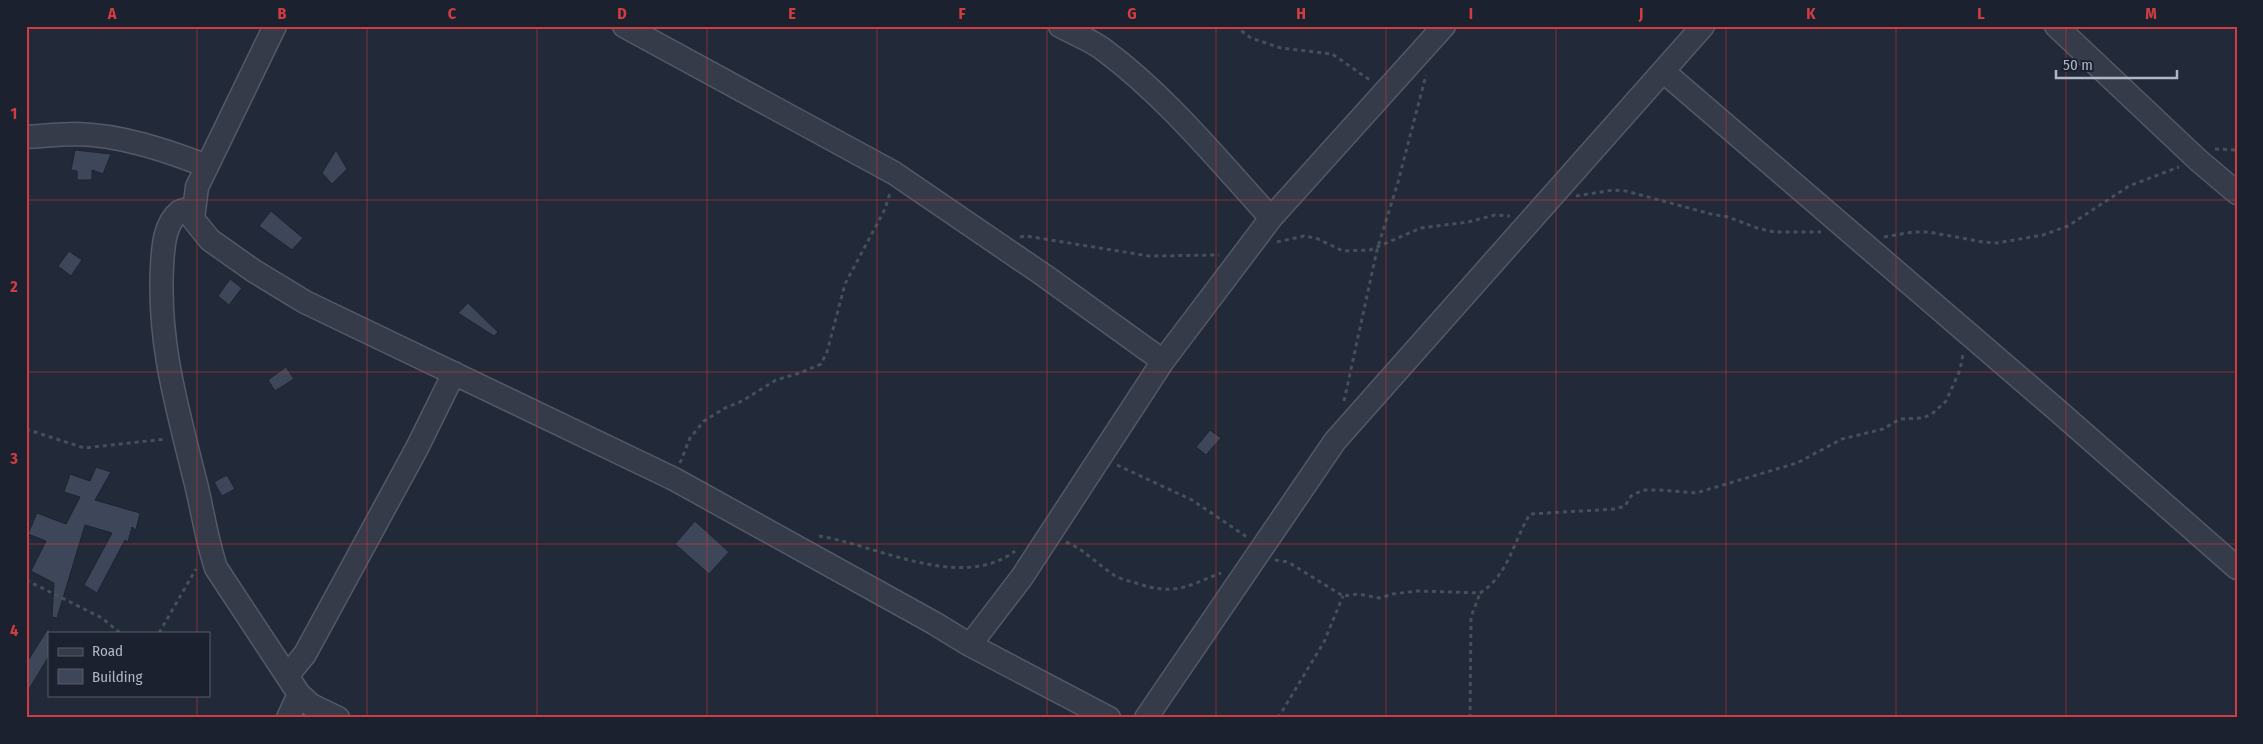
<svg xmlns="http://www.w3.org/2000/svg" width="2263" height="744" font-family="'Fira Sans Condensed',sans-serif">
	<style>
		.building { fill: #3e4759; stroke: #1d2330 }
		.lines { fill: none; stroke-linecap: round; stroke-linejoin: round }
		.minor-casing { stroke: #535967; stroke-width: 25 }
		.path { stroke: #425257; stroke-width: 3; stroke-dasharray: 4 4; stroke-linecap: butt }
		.minor { stroke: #353b49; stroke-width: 22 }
		.grid { fill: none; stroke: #d03d40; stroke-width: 1; stroke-opacity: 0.55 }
		.neatline { fill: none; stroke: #d03d40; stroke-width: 2 }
		.grid-label { font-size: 16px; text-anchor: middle; font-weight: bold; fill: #d03d40 }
	</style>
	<rect width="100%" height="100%" fill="#222939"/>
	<path class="building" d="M75,150L111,154L103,174L92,170V180H77V171L71,170Z
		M336,150L347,169L332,184L322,173Z
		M271,211L303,238L292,250L259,226Z
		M69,251L82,260L71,276L58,266Z
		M230,279L242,288L229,305L218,296Z
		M468,303L498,332L494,336L458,313Z
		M286,367L294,379L275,391L268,380Z
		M1210,430L1221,438L1206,455L1196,447Z
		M96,467L111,472L95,500L140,513L136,530L132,527L128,542L125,540L97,593L84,585L112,533L85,525L57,618L52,617L54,583L31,571L46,541L28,534L37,513L66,524L80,497L64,492L70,474L90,481Z
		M227,475L235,489L222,496L214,482Z
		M695,521L729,552L709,574L675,544Z
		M49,627V656L26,694V659H29Z"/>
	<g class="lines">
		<g class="minor-casing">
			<path id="minor" d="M275,26L197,187L193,219L210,240L254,271L305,302L674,479L934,623L970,645L1109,718
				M624,26L894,173L1045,276L1163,361
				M1060,26C1074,34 1091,40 1104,50C1167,97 1218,160 1271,218
				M2056,26L2198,160L2237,193
				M1664,72L2057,410L2237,568
				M26,137C43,136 60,134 76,134C121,135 165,150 207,166
				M193,208C189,209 182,210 179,212C164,224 163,249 162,266C158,342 176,403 194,476C202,506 206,538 216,568L299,694L311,705L338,718
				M970,645L1022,577L1163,361L1271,218L1444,26
				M287,676L305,654L417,448L454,373
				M288,718L299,694
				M1146,718L1335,441L1703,26"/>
		</g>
		<path class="path" d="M1235,26L1251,38L1281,48L1332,54L1370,80
			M2215,149L2237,150
			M1576,196L1613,190L1626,191L1711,214L1728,217L1757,228L1774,232H1821
			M1020,237L1026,236L1149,256L1219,255
			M1884,237L1913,232H1929L1983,242L1997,243L2043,235L2068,226L2129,186L2179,167
			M1277,242L1304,236L1316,238L1343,251L1370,250L1421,228L1468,222L1495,215L1510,216
			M1344,401L1377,250L1398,182L1426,75
			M26,429L84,448L166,439
			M680,463L690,438L704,421L725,408L742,401L776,380L800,373L821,364L827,352L845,284L885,209L890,193
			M1117,465L1192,500L1247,537
			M819,536C876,545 962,592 1015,551
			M1066,542C1085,550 1097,564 1114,575C1120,579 1129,581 1136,583C1174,596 1185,587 1221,573
			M1275,560L1288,562L1343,596L1358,594L1380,598L1393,594L1417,591L1480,593C1508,576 1514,540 1530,514L1615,509L1625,506L1631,496L1643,490H1660L1696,493L1797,463L1842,439L1883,429L1900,419L1923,418L1932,414L1946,401L1960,370L1963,354
			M26,580L102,618L120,633
			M159,633L196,569
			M1278,718L1324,642L1343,596
			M1470,718L1471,617L1480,593"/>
		<use href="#minor" class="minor"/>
	</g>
	<path class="grid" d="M197,26V633M367,26V718M537,26V718M707,26V718M877,26V718M1047,26V718M1216,26V718M1386,26V718M1556,26V718M1726,26V718M1896,26V718M2066,26V718M26,200H2237M26,372H2237M26,544H2237M197,695V718"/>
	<rect width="2263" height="744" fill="none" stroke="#1b212e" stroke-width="55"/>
	<rect x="48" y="632" width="162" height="65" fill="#1b212e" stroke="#575d6b"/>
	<rect x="58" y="648" width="25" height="8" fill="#353b49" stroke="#575d6b"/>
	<text x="92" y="656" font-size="15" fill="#b0b6c6">Road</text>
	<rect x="58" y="669" width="25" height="15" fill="#3e4759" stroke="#575d6b"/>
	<text x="92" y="682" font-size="15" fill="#b0b6c6">Building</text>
	<path d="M2056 70v8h121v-8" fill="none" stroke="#b0b6c6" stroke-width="2.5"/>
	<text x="2063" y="70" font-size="15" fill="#b0b6c6" stroke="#1b212e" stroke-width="4" paint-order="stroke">50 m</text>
	<rect x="28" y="28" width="2208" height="688" class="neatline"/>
	<g class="grid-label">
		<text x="112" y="19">A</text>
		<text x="282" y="19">B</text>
		<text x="452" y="19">C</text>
		<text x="622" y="19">D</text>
		<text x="792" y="19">E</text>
		<text x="962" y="19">F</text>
		<text x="1132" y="19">G</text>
		<text x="1301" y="19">H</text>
		<text x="1471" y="19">I</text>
		<text x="1641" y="19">J</text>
		<text x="1811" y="19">K</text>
		<text x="1981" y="19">L</text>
		<text x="2151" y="19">M</text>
		<text x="14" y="119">1</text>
		<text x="14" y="292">2</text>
		<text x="14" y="464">3</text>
		<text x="14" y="636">4</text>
	</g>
</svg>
